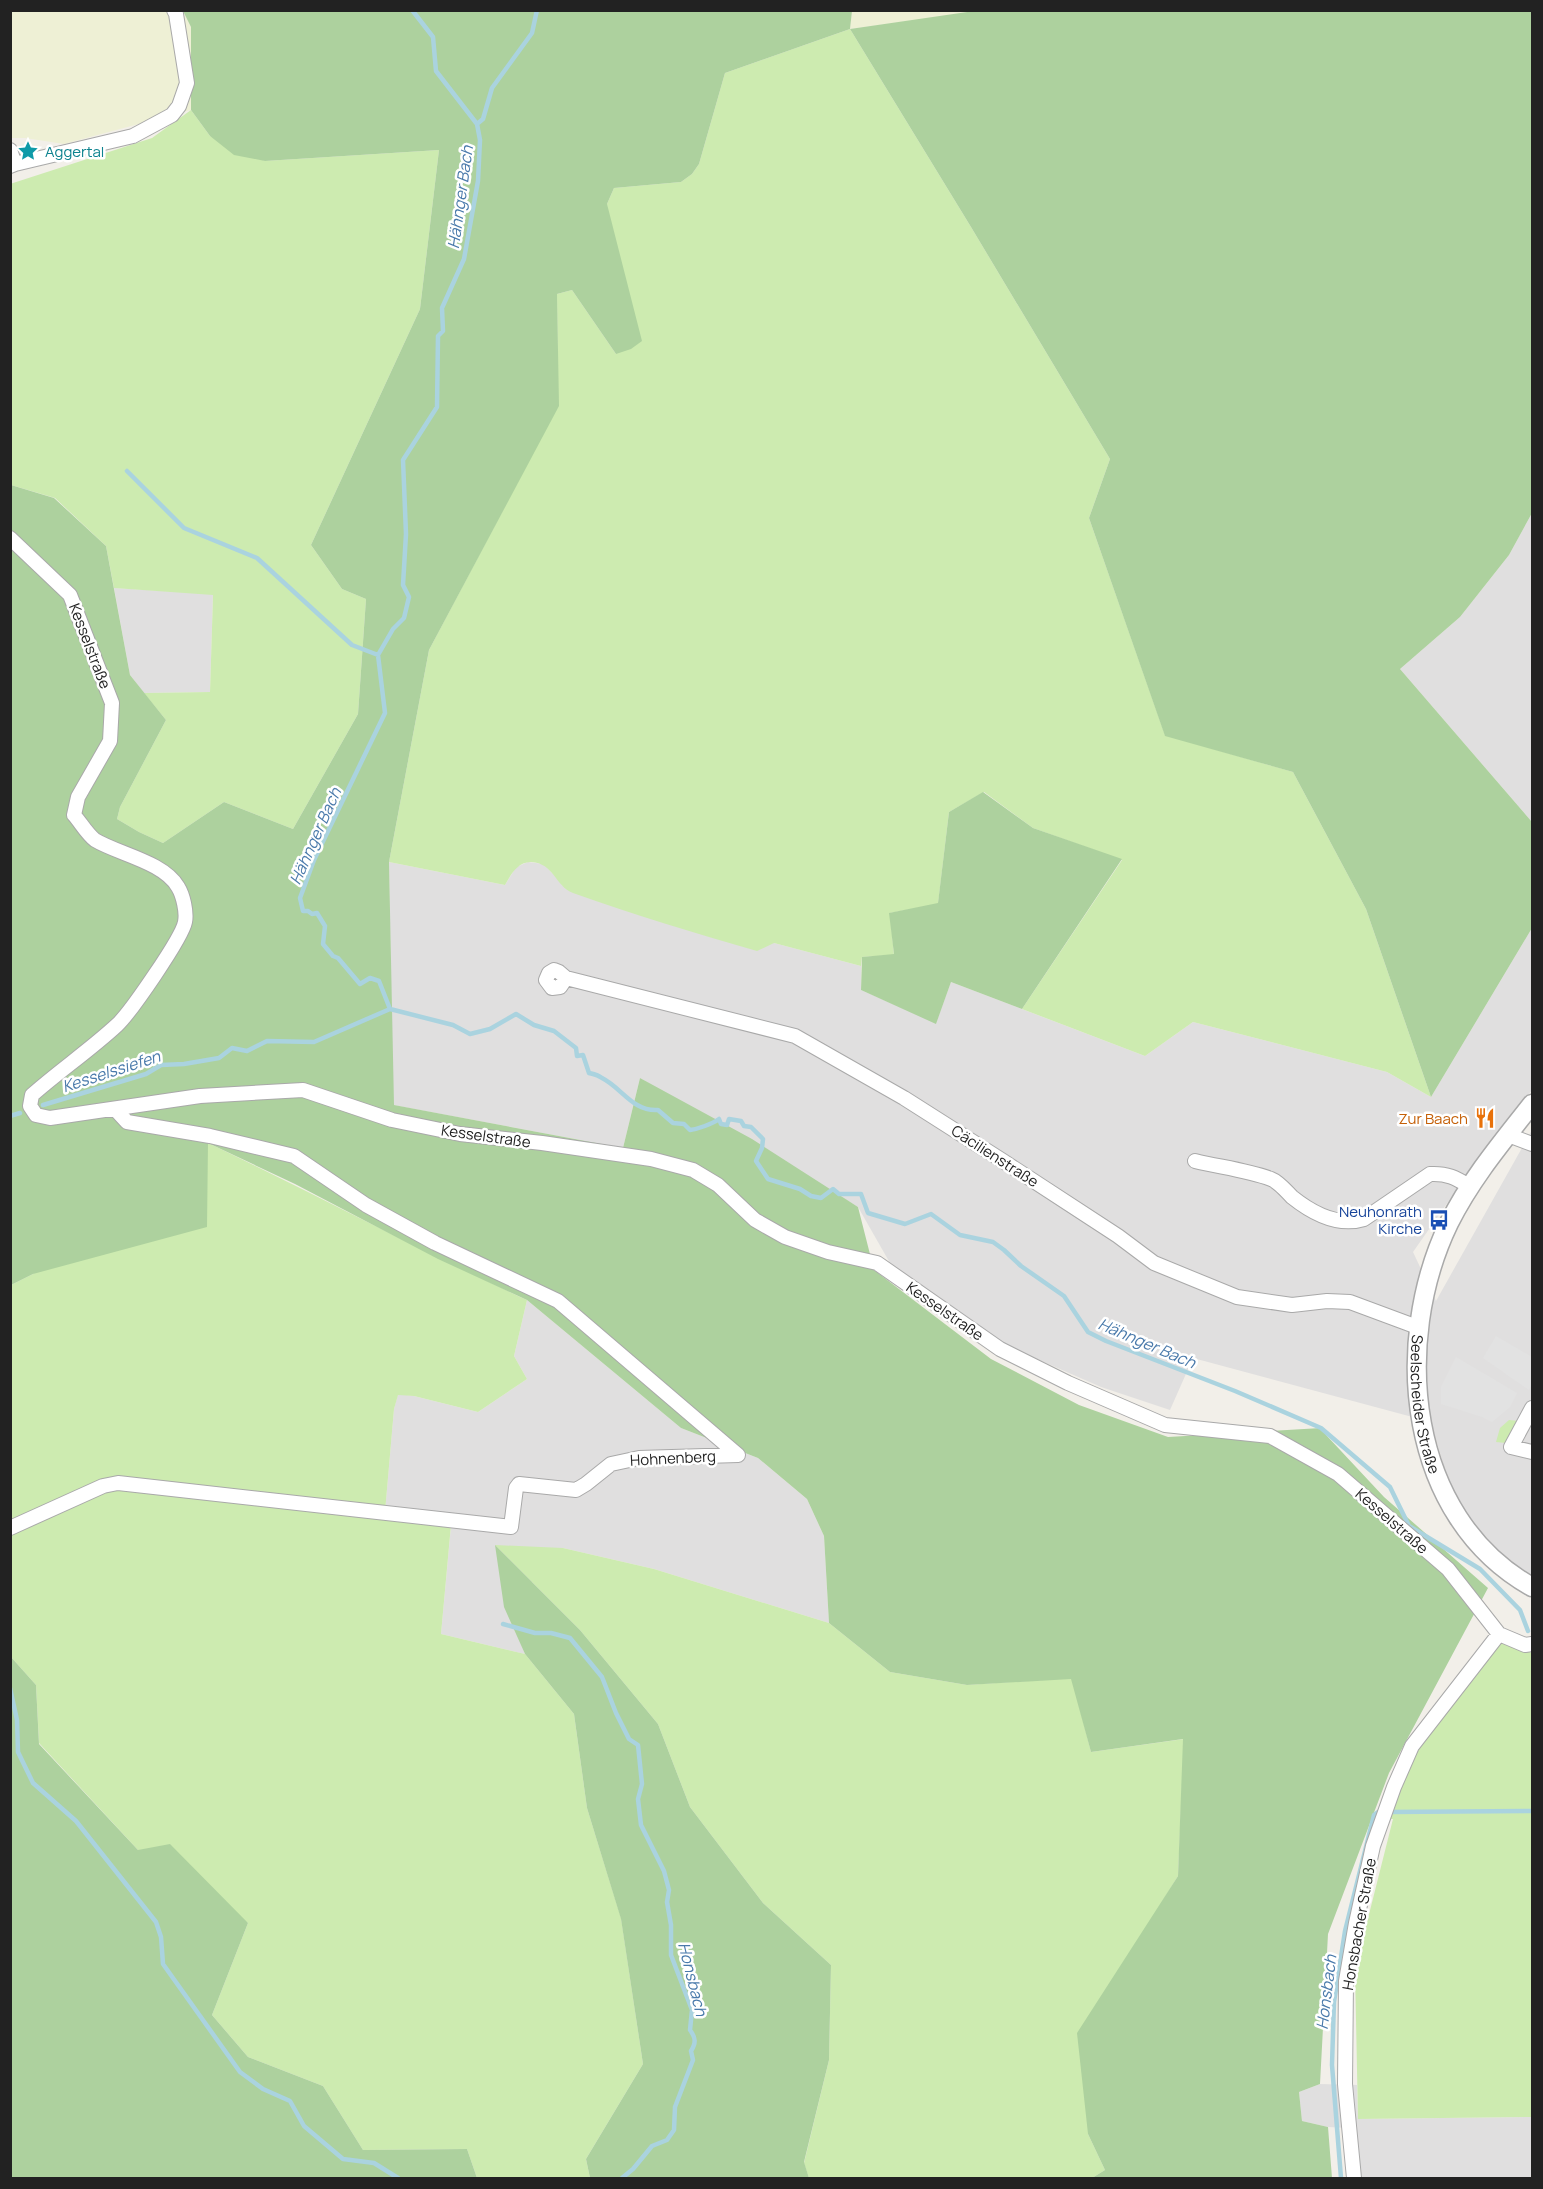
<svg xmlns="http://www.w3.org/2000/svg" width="1543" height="2189" font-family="Manrope,sans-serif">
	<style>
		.residential { fill: #e0dfdf }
		.farmland { fill: #eef0d5 }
		.grass { fill: #cdebb0 }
		.forest { fill: #add19e }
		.parking { fill: #e2e2e2 }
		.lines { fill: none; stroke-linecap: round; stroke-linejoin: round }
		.stream { stroke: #aad3df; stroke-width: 4.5 }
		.minor-casing { stroke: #a9a9a9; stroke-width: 16 }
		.tertiary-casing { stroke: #a9a9a9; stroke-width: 21 }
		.minor { stroke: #fff; stroke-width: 14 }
		.tertiary { stroke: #fff; stroke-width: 18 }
		.labels { text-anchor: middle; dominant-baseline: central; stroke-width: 5; stroke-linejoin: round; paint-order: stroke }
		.culture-label { font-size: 15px; fill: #0d838f; stroke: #fff; text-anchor: start }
		.street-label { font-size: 15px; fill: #222; stroke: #fff }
		.food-label { font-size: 15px; fill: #c56008; stroke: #fff; text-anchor: end }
		.transit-label { font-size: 15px; fill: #164399; stroke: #fff; text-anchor: end }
		.water-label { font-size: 16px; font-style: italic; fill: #4a7aab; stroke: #fff }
	</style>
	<rect width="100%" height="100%" fill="#f2efe9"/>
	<path class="residential" d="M1532,513V822L1400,669L1460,617L1509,555Z
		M114,588L213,594L210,692L144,693L130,675Z
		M389,862L505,885L516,867L528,862L544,864L554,875L774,943L861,966V990L936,1023L951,982L1145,1056L1193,1022L1387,1072L1431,1097L1532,928V1090L1474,1165L1413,1252L1436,1301L1532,1130V1576L1516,1567L1472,1528L1449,1484L1431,1422L1193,1358L1170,1410L1101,1387L998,1342L890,1263L858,1207L640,1078L623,1148L393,1105Z
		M527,1300L681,1428L758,1458L807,1499L824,1536L829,1623L654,1569L563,1548L507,1609L525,1654L441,1634L451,1526L385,1512L394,1409L398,1394L414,1396L478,1412L527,1379L514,1356Z
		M1320,2084L1357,2085L1358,2119L1532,2117V2178H1354L1348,2128L1328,2127L1302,2121L1299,2092Z"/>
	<path class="farmland" d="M10,11H183L191,27V110L64,144L25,138H11Z
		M852,11H981L850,29Z"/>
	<path class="grass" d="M850,29L971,227L1110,459L1089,518L1165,735L1293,772L1366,909L1431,1097L1387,1072L1193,1022L1145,1056L1022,1009L1122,860L1033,828L984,792L949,812L938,904L890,913L894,955L862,957L861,966L774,943L757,951C695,933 634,915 573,893C555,886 554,863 531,862C517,862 511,875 505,885L389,862L429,650L558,406L557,294L572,290L616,354L607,204L614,188L681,182L692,174L699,164L725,73Z
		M191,110L210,136L265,161L439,150L420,309L311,545L342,589L366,599L358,714L293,829L224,802L163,843L139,832L117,819L120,807L166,720L144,693L210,692L213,595L114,588L106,546L55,498L11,485L10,184L152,138Z
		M208,1143C315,1194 419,1250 527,1300L514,1356L527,1379L478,1412L414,1396L398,1395L394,1409L385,1512L451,1525L441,1634L525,1654L574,1714L587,1808L621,1918L643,2064L586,2159L590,2178H477L467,2149L363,2150L323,2086L248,2057L212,2015L248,1923L138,1850L39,1743L36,1685L11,1657V1285L33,1274Z
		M1509,1420L1519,1421L1506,1443L1496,1442L1500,1428Z
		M495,1545L563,1548L654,1569L829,1623L890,1672L967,1685L1072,1678L1091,1752L1184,1739L1178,1876L1135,1946L1088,2134L1105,2170L1092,2178H809L804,2163L829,2060L831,1965L763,1903L690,1807L658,1724L580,1630Z
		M1499,1641L1532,1653V2117L1358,2119L1355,1970L1393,1819H1383L1415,1749Z"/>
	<path class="forest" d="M981,10L1532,11V513L1509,555L1460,617L1400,669L1532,822V928L1431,1097L1366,909L1293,772L1165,736L1089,518L1110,459L971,227L850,29L725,73L699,164L692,174L681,182L614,188L607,204L642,341L631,349L616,354L572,290L557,294L559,406L429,650L389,862L394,1105L623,1148L640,1078L752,1139L858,1207L874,1270L991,1359L1079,1405L1168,1437L1321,1428L1327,1436L1384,1497L1488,1588L1389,1773L1328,1934L1320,2084L1299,2092L1302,2121L1328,2127L1332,2178H1092L1105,2170L1088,2134L1077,2033L1178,1876L1183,1739L1091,1752L1071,1679L967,1685L890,1672L829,1623L824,1536L807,1499L758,1458L681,1428L527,1300L438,1259L295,1184L208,1143L207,1227L33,1274L11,1285V485L54,498L106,546L130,675L166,720L120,807L117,819L139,832L163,843L224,802L293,829L358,714L366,599L342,589L311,545L420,309L439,150L265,161L234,155L210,136L191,110V27L183,11H852L850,29Z
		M983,792L1033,828L1122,859L1022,1009L951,982L936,1024L861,990L862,957L894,954L889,913L938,903L949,812Z
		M495,1545L580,1630L658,1724L690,1807L763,1903L831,1965L829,2060L804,2162L809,2178H590L586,2159L643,2064L621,1919L587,1808L574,1714L525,1654L504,1607Z
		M11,1657L36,1685L39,1744L138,1850L170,1844L248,1923L212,2015L248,2057L323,2086L363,2150L467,2149L477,2178H11Z"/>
	<path class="parking" d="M1496,1336L1532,1357V1383L1529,1390L1483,1358Z
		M1456,1357L1517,1393L1510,1407L1492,1422L1482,1417L1441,1404V1387Z"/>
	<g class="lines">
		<path class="stream" d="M412,10L433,37L436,71L477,124L480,140L478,181L464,259L442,308L443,331L438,336L437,407L403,460L406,534L403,585L409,597L404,618L393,629L378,655L385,713L314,860L300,898L303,911H308L312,914L317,913L325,926L323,944L333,956L338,958L360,984L370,978L379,981L390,1009L453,1025L470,1034L490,1029L516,1014L534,1025L554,1031L576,1048L577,1056L583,1055L589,1073C593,1074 598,1075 602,1078C622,1088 633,1112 658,1110L673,1123L684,1124L690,1130C698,1129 712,1124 719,1119L721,1124L727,1125L729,1119L741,1121L744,1126L751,1127L763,1139L762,1148L756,1161L768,1179L800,1189L811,1196L821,1198L833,1189L839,1194H861L868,1213L905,1224L931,1214L960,1235L993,1242L1004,1250L1021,1266L1064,1296L1088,1332L1106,1341L1235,1391L1321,1428L1390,1487L1409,1526L1480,1569L1520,1610L1528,1631
			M477,124L483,119L492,88L532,33L537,10
			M127,471L184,528L257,558L352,645L378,655
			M43,1105L146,1074L161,1065L184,1064L219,1058L232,1048L247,1051L267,1041L314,1042L390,1009
			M10,1116L20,1113
			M503,1624L535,1633H551L570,1638L602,1677L616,1713L629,1739L638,1745L642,1784L638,1799L641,1825L664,1871L669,1890L667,1902L671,1925V1955L692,2010L690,2030C696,2038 696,2043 691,2051L693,2060L675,2107L674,2130L667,2140L652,2146L633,2169L622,2178
			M10,1688L17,1720L18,1752L33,1783L76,1821L156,1922L161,1937L163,1964L240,2072L263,2089L290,2101L304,2126L343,2159L374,2163L398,2178
			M1388,1812L1532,1811
			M1341,2178L1332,2065L1334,2002L1345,1931L1374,1815L1378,1812"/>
		<g class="minor-casing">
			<path id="minor" d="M10,150L15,164L10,166
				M15,164L133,136L172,115L179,106L187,83L176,14L174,10
				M10,538L70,595L112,703L110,741L78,797L74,815C81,823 87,834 95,840C118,854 164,862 178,887C183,895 187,912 185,922C182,938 130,1013 117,1025C90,1050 59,1071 32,1095L30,1106L36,1115L50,1118L200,1096L303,1090L392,1120L460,1134L542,1143L651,1159L693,1170L718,1185L755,1220L785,1237L828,1252L877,1263L1000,1349L1068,1383L1165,1425L1270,1436L1338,1474L1448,1569L1499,1634L1525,1645L1532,1644
				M566,978L560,987L552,988L546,980L549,973L554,970L559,972L566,978L795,1036L904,1098L1003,1161L1118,1236L1154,1263L1237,1297L1292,1305L1327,1301L1350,1302L1420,1328
				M115,1109L127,1122L210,1136L294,1156L366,1205L435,1243L558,1301L738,1455
				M1508,1135L1532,1144
				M1195,1161C1219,1167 1247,1170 1271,1179C1279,1182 1286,1191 1292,1197C1312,1213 1338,1227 1364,1219L1430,1174C1447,1173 1456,1178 1469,1186
				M1532,1408L1511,1447L1532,1452
				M10,1528L103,1486L118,1483L511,1527L516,1488L519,1484L576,1490L586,1484L611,1464L639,1458L738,1455
				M1354,2178L1345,2084L1346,1981L1356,1923L1373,1846L1394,1787L1412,1746L1499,1634"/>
		</g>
		<g class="tertiary-casing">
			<g id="tertiary">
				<path id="s1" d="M1532,1104C1502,1142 1471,1179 1449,1223C1391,1343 1407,1517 1532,1587"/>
			</g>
		</g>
		<use href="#minor" class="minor"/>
		<use href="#tertiary" class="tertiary"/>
	</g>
	<defs>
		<g id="sight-bare" transform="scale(1.62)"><path d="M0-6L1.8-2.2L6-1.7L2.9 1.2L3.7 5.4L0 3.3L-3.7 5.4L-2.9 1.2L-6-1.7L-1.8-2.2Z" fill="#0f9aa8" stroke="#fff" stroke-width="2.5" paint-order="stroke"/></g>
		<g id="restaurant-bare" transform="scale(1.62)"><path d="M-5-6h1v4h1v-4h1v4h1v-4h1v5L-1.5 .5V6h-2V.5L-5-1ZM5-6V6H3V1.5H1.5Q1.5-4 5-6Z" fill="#e8710a" stroke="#fff" stroke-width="2.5" paint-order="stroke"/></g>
		<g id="bus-bare" transform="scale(1.62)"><path d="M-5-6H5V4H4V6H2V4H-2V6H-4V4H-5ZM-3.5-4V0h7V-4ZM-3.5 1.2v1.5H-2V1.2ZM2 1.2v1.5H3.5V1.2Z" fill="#1a4fb4" stroke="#fff" stroke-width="2.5" paint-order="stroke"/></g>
	</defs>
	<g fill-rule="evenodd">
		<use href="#sight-bare" x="28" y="151"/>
		<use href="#restaurant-bare" x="1485" y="1118"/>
		<use href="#bus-bare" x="1439" y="1220"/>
	</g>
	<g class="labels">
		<g class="culture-label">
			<text x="45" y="151">Aggertal</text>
		</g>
		<g class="street-label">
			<text transform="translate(90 646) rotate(69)">Kesselstraße</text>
			<text transform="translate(486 1136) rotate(8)">Kesselstraße</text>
			<text transform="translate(995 1156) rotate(33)">Cäcilienstraße</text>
			<text transform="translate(945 1311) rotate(35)">Kesselstraße</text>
			<text stroke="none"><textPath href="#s1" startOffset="332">Seelscheider Straße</textPath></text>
			<text transform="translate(673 1458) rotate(-3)">Hohnenberg</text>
			<text transform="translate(1392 1521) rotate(41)">Kesselstraße</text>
			<text transform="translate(1359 1924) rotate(-80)">Honsbacher Straße</text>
		</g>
		<g class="food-label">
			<text x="1468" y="1118">Zur Baach</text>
		</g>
		<g class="transit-label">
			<text x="1422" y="1211">Neuhonrath<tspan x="1422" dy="17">Kirche</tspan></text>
		</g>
		<g class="water-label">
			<text transform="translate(460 197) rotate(-82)">Hähnger Bach</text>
			<text transform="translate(315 836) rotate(-66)">Hähnger Bach</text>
			<text transform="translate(111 1071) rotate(-18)">Kesselssiefen</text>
			<text transform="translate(1147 1343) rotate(23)">Hähnger Bach</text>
			<text transform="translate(693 1979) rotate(76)">Honsbach</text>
			<text transform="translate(1326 1992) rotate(-83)">Honsbach</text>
		</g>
	</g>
	<rect width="1543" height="2189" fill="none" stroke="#222222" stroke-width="24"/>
</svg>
